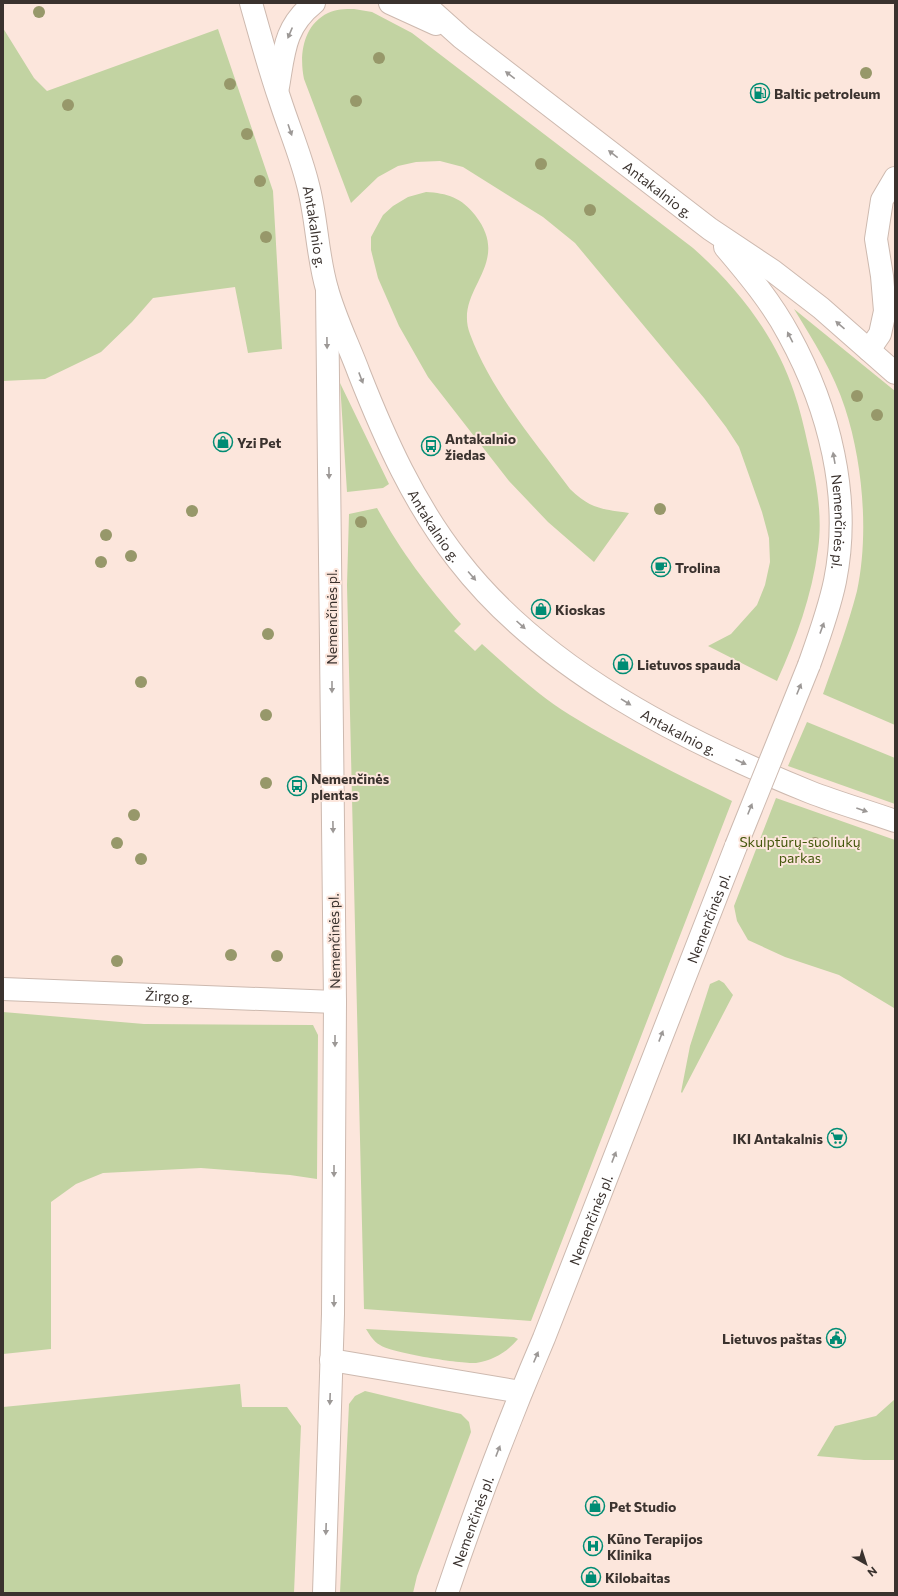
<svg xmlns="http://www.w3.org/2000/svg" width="898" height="1596" font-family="Commissioner,sans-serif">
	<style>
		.green { fill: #c2d3a2 }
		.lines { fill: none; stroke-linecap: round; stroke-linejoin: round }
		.minor-casing { stroke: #cdb9af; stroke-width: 24 }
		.major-casing { stroke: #cdb9af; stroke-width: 24 }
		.minor { stroke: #fff; stroke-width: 22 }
		.major { stroke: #fff; stroke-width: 22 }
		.major-bridge-casing { stroke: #cdb9af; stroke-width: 24; stroke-linecap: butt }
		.major-bridge { stroke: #fff; stroke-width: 22 }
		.tree { fill: #97986a }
		.oneway { fill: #9c9896 }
		.labels { text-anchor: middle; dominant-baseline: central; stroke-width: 4; stroke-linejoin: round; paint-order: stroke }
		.poi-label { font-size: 14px; font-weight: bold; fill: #3a322e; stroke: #fce6dc; text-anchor: start }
		.street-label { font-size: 14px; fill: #3a322e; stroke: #fce6dc }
		.park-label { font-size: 14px; fill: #45580d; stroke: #fce6dc }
	</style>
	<rect width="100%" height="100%" fill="#fce6dc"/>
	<path class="green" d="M354,9L372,12L412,33L693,248C737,287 775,335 794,392C800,409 804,427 808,445C816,479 823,515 818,549C812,596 796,639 777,681L708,646L731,634L757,605L765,585L770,562L769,538L762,512L739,447L726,427L704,398L575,243L543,217L463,167L440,161L416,162L398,166L378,177L351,203L304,79C299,55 303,25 328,13C336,9 345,9 354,9Z
		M3,28L34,78L47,91L218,29L273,191L282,349L248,353L235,287L153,298L132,322L101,352L45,379L3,381Z
		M426,192C447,193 462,198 475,215C514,265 453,289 470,334C491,391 534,440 570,489C591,509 601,509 629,513L594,562L548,522L509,481L428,377L399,326L378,278L371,250V237L383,215L393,206L408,197Z
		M794,309L895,391V725L823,694C835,660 848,626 857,591C869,535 863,463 845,408C834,373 813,340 794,309Z
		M340,383L389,484L383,488L347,492Z
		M377,508C402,553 427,586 461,624L454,631L475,651L482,644C510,669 538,695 570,715C622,747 677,774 732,801L531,1321L364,1309L347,585L349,514Z
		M807,722L895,758V804L788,766Z
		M776,798L895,840V1011L894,1008L839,975L785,957L748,940L737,921L734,906Z
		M719,980L724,983L733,995L682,1093L681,1092L690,1046L710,984Z
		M3,1012L144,1024L313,1025L318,1035L317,1179L290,1175L201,1168L103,1173L76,1184L51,1202V1349L3,1354Z
		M366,1329L514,1337L518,1339C507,1352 494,1360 476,1363C462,1364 391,1353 380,1345C373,1341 370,1335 366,1329Z
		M240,1384L242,1407H287L301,1426L294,1593H3V1407Z
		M365,1391L461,1414L469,1422L471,1432L417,1576L413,1593H340L349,1404L355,1396Z
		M895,1399V1460H864L817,1456L835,1426L876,1416Z"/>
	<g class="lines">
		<g class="minor-casing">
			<g id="minor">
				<path d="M869,350L880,334L885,311L882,276L876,239L882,200L895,178"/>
				<path id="s1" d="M3,989L335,1002"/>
			</g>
		</g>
		<g class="major-casing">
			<g id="major">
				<path id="s2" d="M251,3C260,35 269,68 280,100C289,128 301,156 308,185C317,219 317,255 327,289C335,318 349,346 359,373C385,439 414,504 458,560C543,670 684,741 810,792C838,803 867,811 895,821"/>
				<path d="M390,3L436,24"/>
				<path id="s3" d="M423,3L462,38L710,229L773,271L821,308L895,373"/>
				<path d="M278,87C284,52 284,27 314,3"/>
				<path id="s4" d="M725,247C748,274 772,303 789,335C829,408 852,497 835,581C829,610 819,637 809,665"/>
				<path d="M331,1360L521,1392"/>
				<path d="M324,1593L333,1314L335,1002L327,290"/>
				<path id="s5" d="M447,1593C476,1507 508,1422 544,1338L736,846"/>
			</g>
		</g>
		<use href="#minor" class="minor"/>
		<use href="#major" class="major"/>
		<g class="major-bridge-casing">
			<path id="major-bridge" d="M736,846L809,665"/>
		</g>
		<use href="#major-bridge" class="major-bridge"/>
	</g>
	<g class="tree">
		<circle cx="39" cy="12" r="6"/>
		<circle cx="379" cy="58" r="6"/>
		<circle cx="866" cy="73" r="6"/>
		<circle cx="230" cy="84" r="6"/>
		<circle cx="356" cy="101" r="6"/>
		<circle cx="68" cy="105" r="6"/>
		<circle cx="247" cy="134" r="6"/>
		<circle cx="541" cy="164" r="6"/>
		<circle cx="260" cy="181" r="6"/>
		<circle cx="590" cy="210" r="6"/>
		<circle cx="266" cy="237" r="6"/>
		<circle cx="857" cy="396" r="6"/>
		<circle cx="877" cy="415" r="6"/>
		<circle cx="660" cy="509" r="6"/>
		<circle cx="192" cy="511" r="6"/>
		<circle cx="361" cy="522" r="6"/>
		<circle cx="106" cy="535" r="6"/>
		<circle cx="131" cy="556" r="6"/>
		<circle cx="101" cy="562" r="6"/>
		<circle cx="268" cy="634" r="6"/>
		<circle cx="141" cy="682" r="6"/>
		<circle cx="266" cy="715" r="6"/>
		<circle cx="266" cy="783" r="6"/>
		<circle cx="134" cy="815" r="6"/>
		<circle cx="117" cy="843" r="6"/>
		<circle cx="815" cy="843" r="6"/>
		<circle cx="141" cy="859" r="6"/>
		<circle cx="231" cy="955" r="6"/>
		<circle cx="277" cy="956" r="6"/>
		<circle cx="117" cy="961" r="6"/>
	</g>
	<defs><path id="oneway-solid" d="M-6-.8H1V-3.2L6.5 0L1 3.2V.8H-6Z"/></defs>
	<g class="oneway">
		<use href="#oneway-solid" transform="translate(290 33) rotate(113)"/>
		<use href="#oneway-solid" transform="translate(510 75) rotate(-143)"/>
		<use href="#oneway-solid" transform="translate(290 130) rotate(71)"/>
		<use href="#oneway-solid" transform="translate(613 154) rotate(-142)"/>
		<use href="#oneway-solid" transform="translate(840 325) rotate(-139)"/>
		<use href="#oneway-solid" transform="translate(790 337) rotate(-117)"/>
		<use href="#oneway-solid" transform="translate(327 343) rotate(89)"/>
		<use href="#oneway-solid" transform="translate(361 378) rotate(69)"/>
		<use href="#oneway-solid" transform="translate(834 458) rotate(-100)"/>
		<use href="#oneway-solid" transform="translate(329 473) rotate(89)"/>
		<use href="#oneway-solid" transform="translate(472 576) rotate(49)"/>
		<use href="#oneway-solid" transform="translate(521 625) rotate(42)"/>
		<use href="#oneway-solid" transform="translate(822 628) rotate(-70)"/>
		<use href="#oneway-solid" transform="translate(332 687) rotate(90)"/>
		<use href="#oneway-solid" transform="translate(799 689) rotate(-68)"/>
		<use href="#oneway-solid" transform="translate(626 702) rotate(32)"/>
		<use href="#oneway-solid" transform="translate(741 762) rotate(24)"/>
		<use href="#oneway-solid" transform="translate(750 809) rotate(-68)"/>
		<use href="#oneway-solid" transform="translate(862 810) rotate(19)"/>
		<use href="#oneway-solid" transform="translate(333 827) rotate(89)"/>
		<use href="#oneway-solid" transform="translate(661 1036) rotate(-69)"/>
		<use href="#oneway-solid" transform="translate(335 1041) rotate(90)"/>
		<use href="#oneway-solid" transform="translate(614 1157) rotate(-69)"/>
		<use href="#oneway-solid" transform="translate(334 1171) rotate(90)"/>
		<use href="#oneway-solid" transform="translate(334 1301) rotate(90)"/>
		<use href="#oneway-solid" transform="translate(536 1357) rotate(-67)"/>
		<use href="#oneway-solid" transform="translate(330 1399) rotate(92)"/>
		<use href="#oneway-solid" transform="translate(498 1451) rotate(-69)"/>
		<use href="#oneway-solid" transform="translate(326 1529) rotate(92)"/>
	</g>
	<defs>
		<g id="fuel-ring" transform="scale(1)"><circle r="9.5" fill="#fce6dc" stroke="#008c74" stroke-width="1.5"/><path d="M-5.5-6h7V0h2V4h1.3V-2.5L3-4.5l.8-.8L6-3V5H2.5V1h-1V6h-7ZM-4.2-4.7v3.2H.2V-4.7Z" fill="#008c74"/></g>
		<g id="shop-ring" transform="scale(1)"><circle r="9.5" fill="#fce6dc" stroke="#008c74" stroke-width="1.5"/><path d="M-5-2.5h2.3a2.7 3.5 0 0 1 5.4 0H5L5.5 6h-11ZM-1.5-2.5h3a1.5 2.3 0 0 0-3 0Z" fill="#008c74"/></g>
		<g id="bus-ring" transform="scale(1)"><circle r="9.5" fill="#fce6dc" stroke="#008c74" stroke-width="1.5"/><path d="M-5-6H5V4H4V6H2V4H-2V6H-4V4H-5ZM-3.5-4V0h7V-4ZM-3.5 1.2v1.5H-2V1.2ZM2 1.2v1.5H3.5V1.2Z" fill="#008c74"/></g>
		<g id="cafe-ring" transform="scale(1)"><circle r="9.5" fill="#fce6dc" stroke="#008c74" stroke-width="1.5"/><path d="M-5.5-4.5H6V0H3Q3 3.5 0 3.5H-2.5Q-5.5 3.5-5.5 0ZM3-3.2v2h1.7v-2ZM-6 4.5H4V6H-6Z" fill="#008c74"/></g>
		<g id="supermarket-ring" transform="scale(1)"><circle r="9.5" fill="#fce6dc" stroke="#008c74" stroke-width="1.5"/><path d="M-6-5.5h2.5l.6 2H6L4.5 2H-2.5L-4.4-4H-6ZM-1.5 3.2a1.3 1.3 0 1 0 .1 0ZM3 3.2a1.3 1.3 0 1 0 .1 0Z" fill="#008c74"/></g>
		<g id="civic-ring" transform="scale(1)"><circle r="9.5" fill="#fce6dc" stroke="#008c74" stroke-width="1.5"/><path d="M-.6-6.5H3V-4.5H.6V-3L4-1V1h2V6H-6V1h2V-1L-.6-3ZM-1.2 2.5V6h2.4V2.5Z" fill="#008c74"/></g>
		<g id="hospital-ring" transform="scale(1)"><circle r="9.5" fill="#fce6dc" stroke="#008c74" stroke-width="1.5"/><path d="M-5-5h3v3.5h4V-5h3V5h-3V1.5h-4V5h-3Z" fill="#008c74"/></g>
	</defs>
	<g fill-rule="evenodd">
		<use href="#fuel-ring" x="760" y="93"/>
		<use href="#shop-ring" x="223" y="442"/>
		<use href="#bus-ring" x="431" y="446"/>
		<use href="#cafe-ring" x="661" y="567"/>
		<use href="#shop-ring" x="541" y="609"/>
		<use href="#shop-ring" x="623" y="664"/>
		<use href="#bus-ring" x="297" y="786"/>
		<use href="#supermarket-ring" x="837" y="1138"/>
		<use href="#civic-ring" x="836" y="1338"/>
		<use href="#shop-ring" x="595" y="1506"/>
		<use href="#hospital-ring" x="593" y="1546"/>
		<use href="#shop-ring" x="591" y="1577"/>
	</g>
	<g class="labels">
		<g class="poi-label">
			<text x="774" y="93">Baltic petroleum</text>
			<text x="445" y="438">Antakalnio<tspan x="445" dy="16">žiedas</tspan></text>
			<text x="237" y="442">Yzi Pet</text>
			<text x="675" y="567">Trolina</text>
			<text x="555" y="609">Kioskas</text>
			<text x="637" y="664">Lietuvos spauda</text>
			<text x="311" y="778">Nemenčinės<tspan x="311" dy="16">plentas</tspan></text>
			<text x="823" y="1138" text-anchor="end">IKI Antakalnis</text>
			<text x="822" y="1338" text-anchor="end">Lietuvos paštas</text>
			<text x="609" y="1506">Pet Studio</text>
			<text x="607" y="1538">Kūno Terapijos<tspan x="607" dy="16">Klinika</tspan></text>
			<text x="605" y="1577">Kilobaitas</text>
		</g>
		<g class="street-label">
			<text stroke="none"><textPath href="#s3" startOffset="300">Antakalnio g.</textPath></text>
			<text stroke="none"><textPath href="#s2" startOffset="233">Antakalnio g.</textPath></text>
			<text stroke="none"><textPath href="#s4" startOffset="305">Nemenčinės pl.</textPath></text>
			<text stroke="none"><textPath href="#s2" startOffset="557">Antakalnio g.</textPath></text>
			<text transform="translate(331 617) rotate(-90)">Nemenčinės pl.</text>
			<text stroke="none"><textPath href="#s2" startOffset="881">Antakalnio g.</textPath></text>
			<text stroke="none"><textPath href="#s5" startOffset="724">Nemenčinės pl.</textPath></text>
			<text transform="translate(334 941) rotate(-91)">Nemenčinės pl.</text>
			<text stroke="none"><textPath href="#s1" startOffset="166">Žirgo g.</textPath></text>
			<text stroke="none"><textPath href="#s5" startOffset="400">Nemenčinės pl.</textPath></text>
			<text stroke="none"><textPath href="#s5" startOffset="76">Nemenčinės pl.</textPath></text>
		</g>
		<g class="park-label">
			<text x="800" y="841">Skulptūrų-suoliukų<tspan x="800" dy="16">parkas</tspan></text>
		</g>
	</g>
	<rect width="898" height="1596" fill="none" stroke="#3a322e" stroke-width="8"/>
	<g transform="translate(866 1564) rotate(141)" stroke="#fce6dc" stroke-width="3" paint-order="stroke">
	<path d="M0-3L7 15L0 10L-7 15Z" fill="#3a322e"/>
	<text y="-6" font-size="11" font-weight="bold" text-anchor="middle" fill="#3a322e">N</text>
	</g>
</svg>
